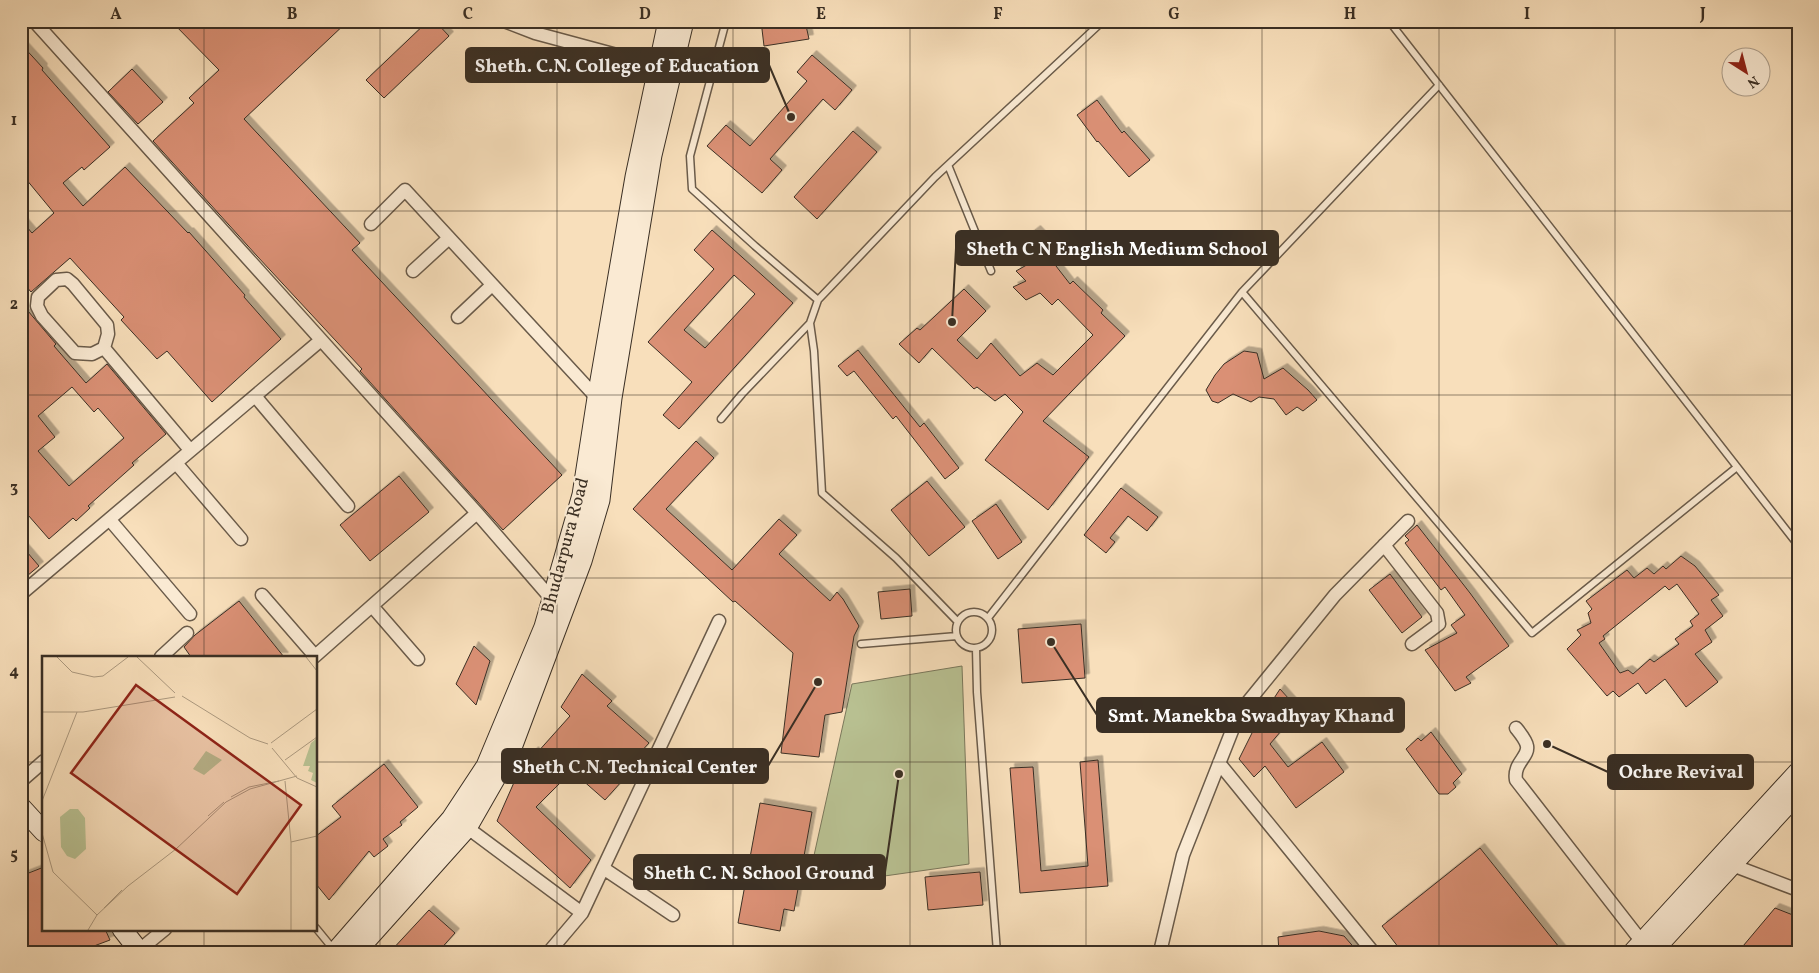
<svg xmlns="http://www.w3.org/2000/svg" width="1819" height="973" font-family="Vollkorn,serif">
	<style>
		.green { fill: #b9c293; stroke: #7a785c }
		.building { fill: #da9075; stroke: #3a2f24; fill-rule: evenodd; filter: url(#shadow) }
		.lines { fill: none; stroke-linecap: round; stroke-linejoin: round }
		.lane-casing { stroke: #6a5b4a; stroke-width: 9 }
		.street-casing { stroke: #6a5b4a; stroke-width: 15 }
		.secondary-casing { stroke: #3a2f24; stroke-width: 21 }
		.lane { stroke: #faead3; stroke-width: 6 }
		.street { stroke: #faead3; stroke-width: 12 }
		.secondary { stroke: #faead3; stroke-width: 19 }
		.grid { fill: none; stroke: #3a2f24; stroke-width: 1; stroke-opacity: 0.55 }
		.labels { text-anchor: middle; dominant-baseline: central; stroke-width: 4.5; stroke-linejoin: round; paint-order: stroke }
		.street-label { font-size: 18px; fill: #3a2f24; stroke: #faead3 }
		.inset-road { fill: none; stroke: #ac997f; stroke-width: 1 }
		.view { fill: #8f2418; fill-opacity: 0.15; stroke: #8f2418; stroke-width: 2.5 }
		.inset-edge { fill: none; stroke: #3a2f24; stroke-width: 2.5 }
		.leader { fill: none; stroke: #3a2f24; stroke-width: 2 }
		.callout-dot { fill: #3a2f24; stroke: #faead3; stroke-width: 2 }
		.callout { fill: #3a2f24; stroke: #3a2f24; stroke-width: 2 }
		.callout-label { font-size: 19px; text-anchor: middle; font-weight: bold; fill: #fff }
		.neatline { fill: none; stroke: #3a2f24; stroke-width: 2 }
		.grid-label { font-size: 16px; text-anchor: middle; font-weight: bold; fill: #3a2f24 }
	</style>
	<defs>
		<filter id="shadow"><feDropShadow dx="4.5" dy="-4.5" stdDeviation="0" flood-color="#0004"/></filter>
	</defs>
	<rect width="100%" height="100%" fill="#f8dfbb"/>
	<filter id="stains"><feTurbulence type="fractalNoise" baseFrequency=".004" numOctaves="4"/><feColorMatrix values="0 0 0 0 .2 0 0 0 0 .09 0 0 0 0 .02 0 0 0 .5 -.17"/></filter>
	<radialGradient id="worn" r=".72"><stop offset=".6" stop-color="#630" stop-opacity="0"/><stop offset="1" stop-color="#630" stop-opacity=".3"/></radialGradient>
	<path class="green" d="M962,666L969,864L807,887L852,684Z"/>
	<path class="building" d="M171,21H348L244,119L360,243L352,250L562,475L503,530L360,371L362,369L257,256L153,141L194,103L189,98L219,70Z
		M428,21H435L449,36L384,98L366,80Z
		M761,21H805L809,39L764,46Z
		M21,44L43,68L42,70L110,147L84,170L82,167L63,183L83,206L125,167L188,233L189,232L245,295L244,297L281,339L212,402L167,351L157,359L121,320L124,317L70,258L31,292L21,280V220L32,233L54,213L21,173Z
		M812,55L852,90L835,110L823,99L770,159L782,170L762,193L707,146L726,125L750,146L807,81L797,72Z
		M132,69L163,102L138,124L108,92Z
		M1097,100L1122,133L1124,131L1150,160L1129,177L1098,141L1097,142L1077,115Z
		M853,131L877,152L817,219L794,197Z
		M712,230L793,303L679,429L663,415L692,382L648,342L714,269L694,250ZM734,275L755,294L705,348L684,330Z
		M1036,230L1055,250L1049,257L1070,284L1073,281L1103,310L1101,313L1125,336L1043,421L1089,457L1048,510L985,460L1023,412L1005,394L995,401L977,387L974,389L932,348L919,363L899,344L917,328L920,330L964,289L986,311L957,340L977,359L991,343L1020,376L1037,363L1053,375L1093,335L1058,299L1052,305L1040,293L1026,300L1013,287L1026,281L1016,271L1032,262L1017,245Z
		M28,311L56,344L54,346L86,383L107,364L166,434L132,463L134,465L88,506L90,508L76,521L73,518L49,539L21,507V317ZM72,387L94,412L98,408L124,438L69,486L38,451L55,437L38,416Z
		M858,350L920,427L924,423L959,468L945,479L896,416L893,419L854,371L847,376L838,366Z
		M1244,351L1257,353L1264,379L1283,368L1308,390L1317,400L1303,411L1297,407L1286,415L1274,399L1259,397L1251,402L1233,394L1218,403L1212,401L1206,390L1215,375L1224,364Z
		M696,441L714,458L666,509L732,570L779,519L797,535L779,554L830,601L837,592L843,599L859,626L854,636L842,712L825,715L819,757L781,753L793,653L735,601L733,602L633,509Z
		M399,476L429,512L370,561L340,525Z
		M927,481L965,527L929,556L891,510Z
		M1121,488L1158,517L1147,531L1128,516L1110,538L1115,542L1106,553L1084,535Z
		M996,504L1022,542L998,559L972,521Z
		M1417,525L1470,593L1509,646L1466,677L1471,683L1455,691L1425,650L1457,633L1451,625L1465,615L1445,587L1441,590L1405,543L1409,540L1405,536Z
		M21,545L39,566L21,581Z
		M1681,556L1695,566L1719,595L1711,600L1723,616L1705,630L1712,642L1695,654L1718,682L1686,707L1665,679L1646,694L1638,683L1619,697L1613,691L1607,696L1567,649L1581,635L1577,630L1591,623L1588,613L1592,609L1586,601L1627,570L1634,578L1647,568L1654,574L1663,566L1666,569ZM1677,584L1699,614L1690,621L1693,626L1675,639L1679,644L1654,662L1650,659L1633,674L1628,670L1620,673L1599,643L1605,639L1603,636L1665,586L1669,590Z
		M1390,574L1422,617L1402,633L1369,590Z
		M910,589L912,616L881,619L878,592Z
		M239,601L284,657H191L184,647L195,635Z
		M1081,624L1085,678L1022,683L1018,629Z
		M474,646L490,661L476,705L456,684Z
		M582,674L612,701L607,706L649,743L627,767L631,771L605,800L572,771L536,807L591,860L570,888L497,821L523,762L534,751L536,754L570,716L561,707Z
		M1280,689L1299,710L1270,744L1288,767L1322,742L1344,772L1296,808L1265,766L1254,777L1239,759L1254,729Z
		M1431,732L1462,774L1453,783L1456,787L1448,794H1439L1406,749L1418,738L1421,741Z
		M1098,760L1108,886L1020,893L1010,768L1033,767L1041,871L1088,866L1080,762Z
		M384,764L418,807L400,822L402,825L383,839L388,846L374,857L369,851L329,900L316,884V836L341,817L332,806Z
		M760,803L812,812L794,911L784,909L780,931L738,923Z
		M1480,848L1563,952H1402L1382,926Z
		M44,867V929H105L110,940L78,952H21V876Z
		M980,872L983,905L928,910L925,877Z
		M1775,908L1798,917V952H1738Z
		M429,910L455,933L438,952H390Z
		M1319,931L1344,936L1358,952H1279L1278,937Z"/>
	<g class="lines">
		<g class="lane-casing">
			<path id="lane" d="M726,21L690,156L692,189L755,246L818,300L935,177L1103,21
				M1389,21L1798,545
				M948,165L991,271
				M1242,292L1439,85
				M810,323L814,351L822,493L896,558L958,622
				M721,419L742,394L810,323L818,300
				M956 630a18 18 0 1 1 36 0a18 18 0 1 1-36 0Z
				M988,618L1242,292L1532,633L1737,467
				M861,644L957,636
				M976,648L977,692L997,952
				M316,928L334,950"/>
		</g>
		<g class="street-casing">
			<path id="street" d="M34,21L477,513L556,604
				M504,21L535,33L665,68
				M371,224L405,190L597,398L601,400
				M413,271L449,238
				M458,317L492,285
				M104,348L92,354L75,353L42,316L37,306L38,297L56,280L67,279L73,284L107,325L108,334L104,348L190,450
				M255,396L348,506
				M176,463L241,539
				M110,520L190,614
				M1384,545L1437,613L1439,624L1412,644
				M21,594L321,340
				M262,595L315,656
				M372,606L418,659
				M161,657L187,633
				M314,657L477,513
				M1516,728C1520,733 1526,740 1527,746C1529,757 1513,763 1516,780L1642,942
				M1219,763L1373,952
				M21,781L44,761
				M461,823L582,913
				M1732,865L1798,890
				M603,868L673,915
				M137,952L165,929
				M549,952L582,913L719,621
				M1160,952L1183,855L1239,713L1335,595L1408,521"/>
		</g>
		<g class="secondary-casing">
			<path id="secondary" d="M21,807L44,832
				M122,929L140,952
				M335,952L451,819L486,766L544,627L582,495L597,398L635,177L668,21
				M356,952L467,828L510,753L582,561L600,500L612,398L652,155L684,21
				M1633,952L1798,772
				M1652,952L1798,793"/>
		</g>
		<use href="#lane" class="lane"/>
		<use href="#street" class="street"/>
		<use href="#secondary" class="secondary"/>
	</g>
	<path class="grid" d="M204,21V657M380,21V952M557,21V952M733,21V952M910,21V952M1086,21V952M1262,21V952M1439,21V952M1615,21V952M21,211H1798M21,395H1798M21,578H1798M21,762H44M316,762H1798M204,929V952"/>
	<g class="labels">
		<g class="street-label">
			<text transform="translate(566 546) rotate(-75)">Bhudarpura Road</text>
		</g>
	</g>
	<g transform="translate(42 656)">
		<rect width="275" height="275" fill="#f8dfbb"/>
		<path d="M275,82V127L269,124L271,117L266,115L268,110H261L269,87ZM164,95L180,104L162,119L151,113ZM28,153H36L43,162L44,193L33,203L25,200L19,191L18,161Z" fill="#b9c293"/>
		<path class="inset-road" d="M15,1L30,16L52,21L61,20L86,1M95,1L133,37M264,1L275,15M140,40L208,82L226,88M0,56H41L133,41M229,87L275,53M230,92L255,122L275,131M243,104L275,81M243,125L249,186V274M189,141L207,131L237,125M0,145L35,56M166,160L182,146M0,177L11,216L55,259M249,186L275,180M62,252L80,234M46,274L55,259L86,230L134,193L184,146L208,133L255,120"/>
		<path class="view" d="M94,29L259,149L195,238L29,117Z"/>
		<rect width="275" height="275" class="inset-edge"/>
	</g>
	<path class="leader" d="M791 117L769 65M952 322L956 248M1051 642L1097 715M818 682L768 766M1547 744L1608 772M899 774L885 872"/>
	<g class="callout-dot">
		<circle cx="791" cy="117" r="5"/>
		<circle cx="952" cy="322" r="5"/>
		<circle cx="1051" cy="642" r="5"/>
		<circle cx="818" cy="682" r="5"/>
		<circle cx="1547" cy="744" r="5"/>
		<circle cx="899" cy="774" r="5"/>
	</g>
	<g class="callout">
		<rect x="466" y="48" width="303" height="34" rx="5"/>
		<rect x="956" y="231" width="322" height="34" rx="5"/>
		<rect x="1097" y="698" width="307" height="34" rx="5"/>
		<rect x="502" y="749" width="266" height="34" rx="5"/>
		<rect x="1608" y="755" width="145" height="34" rx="5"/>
		<rect x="634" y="855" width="251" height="34" rx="5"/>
	</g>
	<g class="callout-label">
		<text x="617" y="72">Sheth. C.N. College of Education</text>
		<text x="1117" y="255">Sheth C N English Medium School</text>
		<text x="1251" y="722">Smt. Manekba Swadhyay Khand</text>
		<text x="635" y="773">Sheth C.N. Technical Center</text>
		<text x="1681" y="778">Ochre Revival</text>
		<text x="759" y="879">Sheth C. N. School Ground</text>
	</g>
	<rect width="1819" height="973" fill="none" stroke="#f8dfbb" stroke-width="55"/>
	<g transform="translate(1746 72) rotate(144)"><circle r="24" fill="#faead3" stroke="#ad9f8d"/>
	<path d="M0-4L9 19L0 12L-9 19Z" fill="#8f2418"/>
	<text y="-8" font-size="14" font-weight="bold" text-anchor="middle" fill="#3a2f24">N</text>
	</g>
	<rect x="28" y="28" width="1764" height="918" class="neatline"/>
	<g class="grid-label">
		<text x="116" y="19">A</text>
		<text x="292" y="19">B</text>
		<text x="468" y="19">C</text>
		<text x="645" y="19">D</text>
		<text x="821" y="19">E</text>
		<text x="998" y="19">F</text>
		<text x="1174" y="19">G</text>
		<text x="1350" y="19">H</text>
		<text x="1527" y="19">I</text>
		<text x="1703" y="19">J</text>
		<text x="14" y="125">1</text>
		<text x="14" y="309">2</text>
		<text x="14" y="492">3</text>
		<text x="14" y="676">4</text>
		<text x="14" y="859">5</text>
	</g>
	<rect width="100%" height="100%" filter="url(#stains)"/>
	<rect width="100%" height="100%" fill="url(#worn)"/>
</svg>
